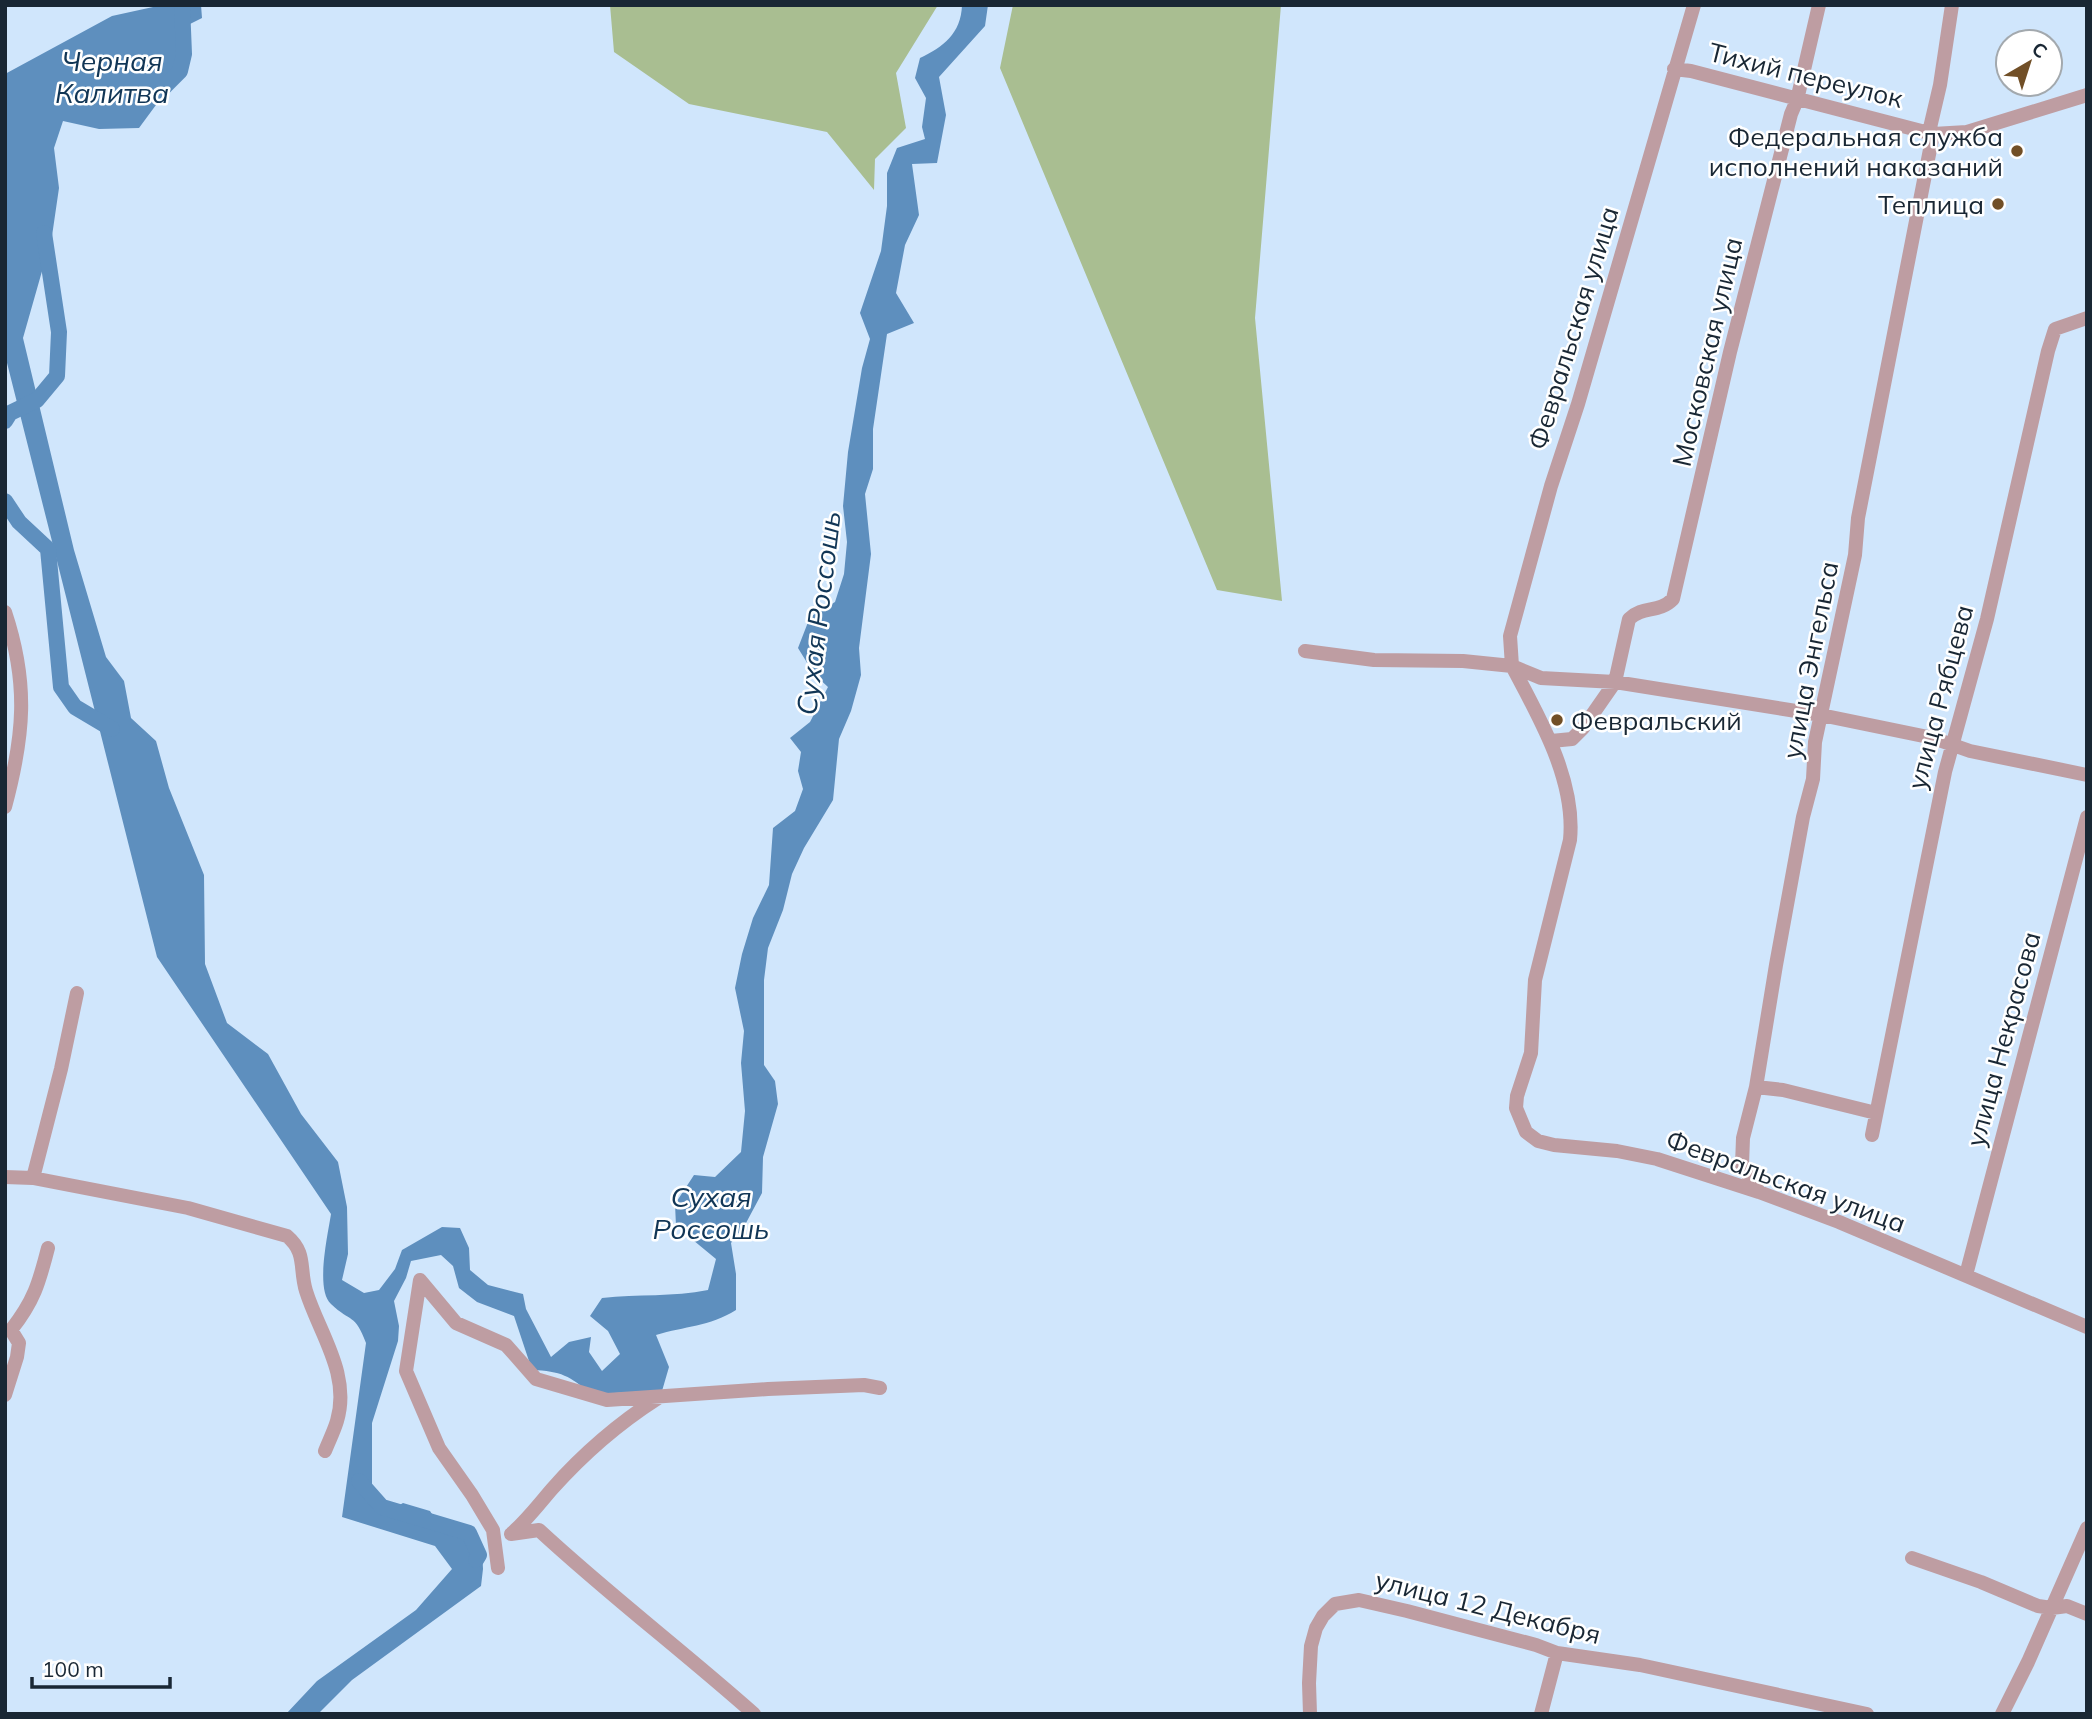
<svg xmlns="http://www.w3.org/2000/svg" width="2092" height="1719" font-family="Mulish,sans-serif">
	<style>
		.green { fill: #a9be91 }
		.water { fill: #5e8fbe }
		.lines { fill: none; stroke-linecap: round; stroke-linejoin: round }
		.river { stroke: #5e8fbe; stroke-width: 16 }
		.minor { stroke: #be9da2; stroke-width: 14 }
		.poi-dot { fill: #714f27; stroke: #fff; stroke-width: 2.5 }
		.labels { text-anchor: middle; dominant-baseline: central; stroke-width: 5; stroke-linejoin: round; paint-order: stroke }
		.street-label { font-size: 26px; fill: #192734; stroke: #fff }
		.poi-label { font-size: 26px; fill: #192734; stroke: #fff; text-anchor: end }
		.water-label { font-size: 28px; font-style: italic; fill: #113656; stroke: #fff }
	</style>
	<rect width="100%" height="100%" fill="#d0e6fc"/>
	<path class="green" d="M610,5H938L896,73L906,128L875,159L874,190L827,132L689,104L614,52Z
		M1013,5H1281L1255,318L1282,601L1217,590L1000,68Z"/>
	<path class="water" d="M153,5H201L202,18L178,30L179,62L167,90L139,128L99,129L63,121L54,148L59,188L52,236L23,338L74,550L106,657L124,681L131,718L156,741L169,788L204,875L205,964L227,1023L268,1054L301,1114L338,1162L347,1207L348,1254L342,1280L364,1293L379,1290L395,1269L402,1250L442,1227L460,1228L469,1248L470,1270L488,1285L523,1294L526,1309L551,1357L569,1342L591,1337L589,1352L602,1371L620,1354L608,1331L590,1316L602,1298C638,1294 673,1297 708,1290L716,1259L676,1226L675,1204L694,1175L715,1177L741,1152L745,1111L741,1063L744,1031L735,988L742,954L753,918L769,885L773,828L795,811L803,789L798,771L801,752L790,738L810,722L828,687L814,674L798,648L810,617L835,602L844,574L847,542L843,506L848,452L862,368L870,339L860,313L881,251L887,206V173L897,148L925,139L922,127L926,98L915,78L920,58C943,47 961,34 962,5H988L985,26L939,77L946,115L937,163L912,164L919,215L905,245L896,293L914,323L887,334L873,429V469L865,494L871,554L859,648L861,675L851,711L839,739L833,800L804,848L792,874L783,910L768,948L764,980V1065L775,1081L778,1104L763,1157L762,1193L746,1223L731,1243L736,1274V1310C709,1327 685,1326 656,1335L669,1367L662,1391L591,1394C570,1376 561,1371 532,1370L514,1316L477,1302L459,1288L453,1266L441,1255L411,1261L406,1278L394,1301L399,1326L398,1341L372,1423V1498L391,1510L403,1503L430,1511L437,1522L459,1530L482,1549L483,1569L481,1586L352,1680L318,1714H286L317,1681L416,1610L452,1569L435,1546L342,1517L366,1343C355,1313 351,1323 331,1304C315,1290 328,1234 331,1214L157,957L5,355V74L112,16L153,7Z"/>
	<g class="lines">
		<path class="river" d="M157,94L180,71L184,54L182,5
			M5,421L10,413L37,400L57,376L59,332L44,233
			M5,501L19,522L48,549L61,687L75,707L112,729
			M359,1481L382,1507L469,1533L479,1555L476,1560"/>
		<path class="minor" d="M1694,5L1578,404L1551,486L1510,636L1512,666L1541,678L1615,682L1821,715L1933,738L1970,751L2087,775
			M1674,69L1691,71L1933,134L1967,132L2087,95
			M1929,132L1940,85L1952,5
			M5,612C29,684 24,736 5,807
			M1305,651L1374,660L1463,661L1512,666C1539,717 1576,780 1570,840L1535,980L1531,1053L1517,1096L1516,1108L1526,1132L1538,1141L1554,1145L1617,1151L1657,1159L1759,1192L1839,1222L2087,1327
			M1551,741L1572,739L1583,728L1615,682L1629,619C1644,605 1658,614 1673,599L1730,352L1791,114L1797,100L1819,5
			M1756,1087L1783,1090L1876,1113
			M1872,1135L1945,772L1987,619L2048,351L2055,329L2087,318
			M5,1177L33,1178L188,1208L287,1236C307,1253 299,1268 306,1291C319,1333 351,1374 337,1421C334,1431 329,1441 325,1451
			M33,1178L61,1069L77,993
			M1759,1192L1742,1165L1743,1138L1756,1087L1776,965L1803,817L1813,779L1815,742L1855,555L1858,518L1933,134
			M1966,1275L2087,817
			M5,1395L17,1357L19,1343L11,1330C34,1301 39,1283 48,1248
			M512,1533C527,1520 539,1504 552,1489C583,1454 619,1423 658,1398
			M511,1534L539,1530C608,1594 683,1651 754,1714
			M1912,1558L1981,1582L2038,1606L2052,1608L2067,1606L2087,1614
			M498,1568L493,1530L472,1495L439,1448L406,1371L420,1280L456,1323L506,1345L536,1379L607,1400L768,1389L864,1385L880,1388
			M1310,1714L1309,1683L1311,1646L1316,1628L1323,1616L1335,1604L1359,1600L1407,1611L1536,1645L1557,1653L1640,1665L1867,1714
			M1541,1714L1557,1653
			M2002,1714L2028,1662L2087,1528"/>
	</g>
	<g class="poi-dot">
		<circle cx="2017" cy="151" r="7"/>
		<circle cx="1998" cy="204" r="7"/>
		<circle cx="1557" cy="720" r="7"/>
	</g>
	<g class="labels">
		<g class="street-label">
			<text transform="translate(1806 75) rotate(14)">Тихий переулок</text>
			<text transform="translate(1573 328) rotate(-73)">Февральская улица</text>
			<text transform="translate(1707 352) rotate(-77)">Московская улица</text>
			<text transform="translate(1810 660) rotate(-79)">улица Энгельса</text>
			<text transform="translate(1940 697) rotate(-75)">улица Рябцева</text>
			<text transform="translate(2003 1039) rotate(-75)">улица Некрасова</text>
			<text transform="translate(1786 1181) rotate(20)">Февральская улица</text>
			<text transform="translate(1488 1607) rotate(14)">улица 12 Декабря</text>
		</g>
		<g class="poi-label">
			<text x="2003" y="136">Федеральная служба<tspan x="2003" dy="30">исполнений наказаний</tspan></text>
			<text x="1984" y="204">Теплица</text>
			<text x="1571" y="720" text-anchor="start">Февральский</text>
		</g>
		<g class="water-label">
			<text x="112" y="60">Черная<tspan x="112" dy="32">Калитва</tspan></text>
			<text transform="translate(818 613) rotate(-83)">Сухая Россошь</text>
			<text x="711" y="1196">Сухая<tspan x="711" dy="32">Россошь</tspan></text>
		</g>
	</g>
	<rect width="2092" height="1719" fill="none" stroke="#192734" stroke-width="14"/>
	<g transform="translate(2029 63) rotate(39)"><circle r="33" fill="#ffffff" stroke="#a3a9ae" stroke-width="2"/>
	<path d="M0-5L12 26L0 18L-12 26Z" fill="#714f27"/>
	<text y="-10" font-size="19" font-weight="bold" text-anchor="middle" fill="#192734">С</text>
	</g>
	<path d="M32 1677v10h138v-10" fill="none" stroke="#192734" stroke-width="3.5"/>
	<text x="42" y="1677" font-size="21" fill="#192734" stroke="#ffffff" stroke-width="5" paint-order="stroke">100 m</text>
</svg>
